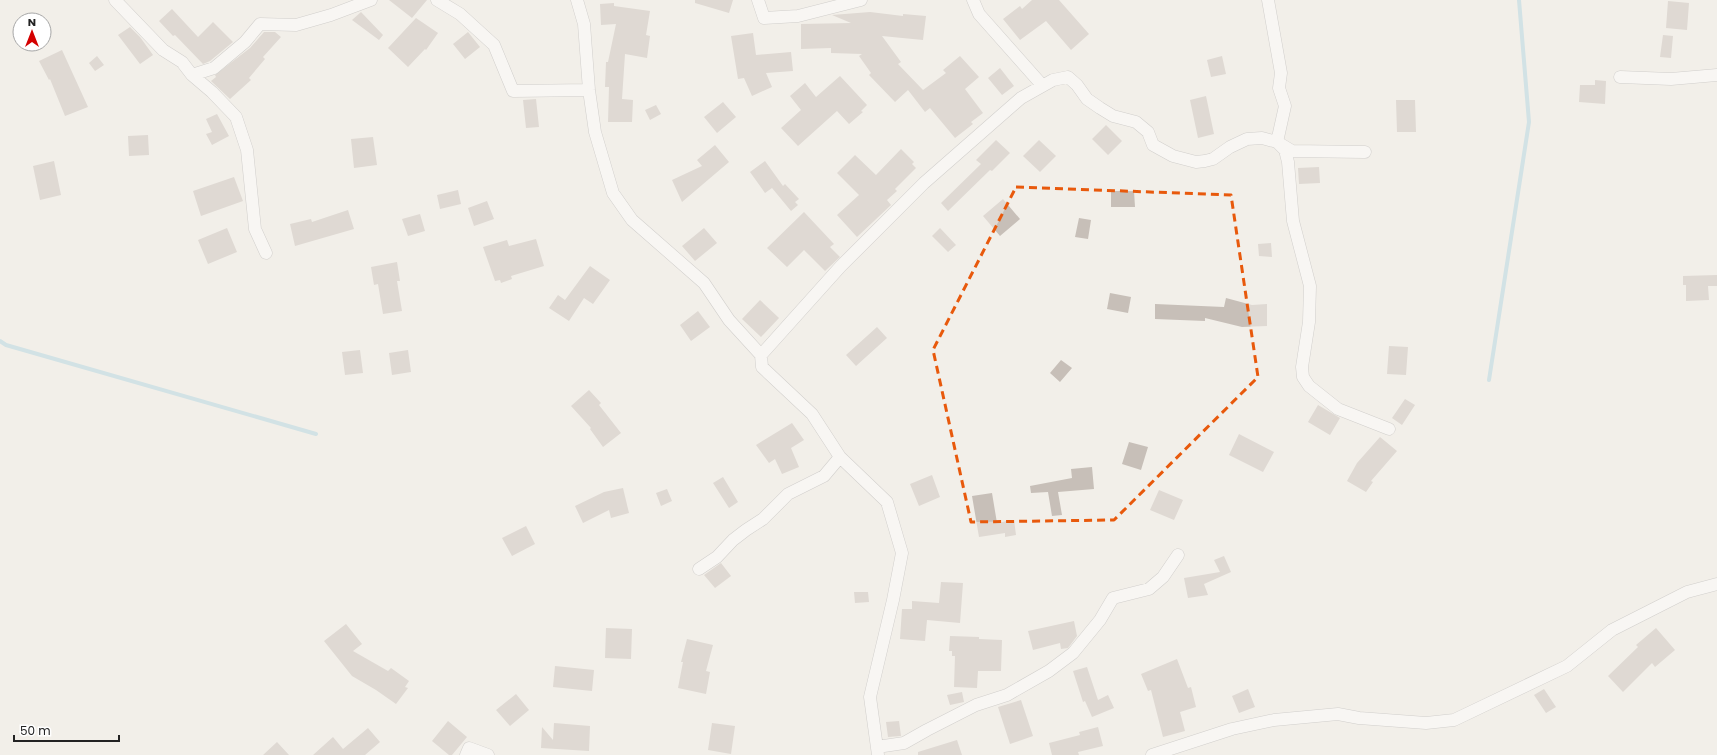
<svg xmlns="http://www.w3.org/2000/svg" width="1717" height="755" font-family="Poppins,sans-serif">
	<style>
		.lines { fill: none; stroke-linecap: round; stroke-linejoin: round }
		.stream { stroke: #aad3df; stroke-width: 4 }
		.building { fill: #c7bfb8 }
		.minor-casing { stroke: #a9a9a9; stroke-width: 13 }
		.minor { stroke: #fff; stroke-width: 12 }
		.marked { fill: none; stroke: #e8590c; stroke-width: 3; stroke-dasharray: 8 5; stroke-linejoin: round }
	</style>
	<rect width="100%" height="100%" fill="#f2efe9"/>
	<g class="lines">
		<path class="stream" d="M0,341L6,345L316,434
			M1489,380L1529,122L1519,0"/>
	</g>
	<path class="building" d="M389,0H427L412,18Z
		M695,0H733L729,13L695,3Z
		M1032,0H1059L1089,34L1071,50L1046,21L1020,40L1003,19L1020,6L1022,9Z
		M1668,1L1689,3L1687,30L1666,28Z
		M614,3V6L650,11L646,35L650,36L647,58L625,54L622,99L633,100L632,122H608L609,87H605L606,62H608L616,24L601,25L600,4Z
		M172,9L198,37L213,22L233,42L210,61L203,64L175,35L173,36L159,21Z
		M361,12L383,35L379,40L352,20Z
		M870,12L903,16V14L926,16L923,40L882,36L901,62L898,64L923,90L946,73L943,70L960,56L979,77L965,89L983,113L971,122L973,124L955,138L930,108L925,112L908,90L895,102L869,75L871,73L859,56L862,54L831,53V48L801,49V24L851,23L832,15Z
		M416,18L438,33L426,50L425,49L408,67L388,48Z
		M130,27L140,37L153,55L140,64L118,35Z
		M264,32H275L281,37L263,57L265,59L249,78L251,80L230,99L211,81L216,77L215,75L250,48Z
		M468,32L480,47L465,59L453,44Z
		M753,33L756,55L791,52L793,71L766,73L772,87L752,96L744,78L738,79L731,36Z
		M1663,35L1673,36L1671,58L1660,57Z
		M62,50L88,107L65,116L50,79L49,80L39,61Z
		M97,56L104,65L95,71L89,63Z
		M1222,56L1226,74L1211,77L1207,60Z
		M1000,68L1014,86L1002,95L988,78Z
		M840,76L867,105L861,111L863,112L849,124L837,111L798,146L781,128L801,110L790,96L805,83L816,97Z
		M1595,80L1606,81L1605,104L1579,102L1580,85H1595Z
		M1206,96L1214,134L1198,138L1190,100Z
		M536,99L539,127L526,128L523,100Z
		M1396,100H1415L1416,132H1397Z
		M723,102L736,117L717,133L704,117Z
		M656,105L661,114L650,120L645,110Z
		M217,114L229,136L212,145L206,134L212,132L206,119Z
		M1106,125L1122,141L1108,155L1092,139Z
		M148,135L149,155L129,156L128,136Z
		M373,137L377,165L354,168L351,139Z
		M996,140L1010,153L992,171L990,170L948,211L941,203L981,164L976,160Z
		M1039,140L1056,156L1040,172L1023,156Z
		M715,145L729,162L682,202L672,180L702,166L697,160Z
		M901,149L914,162L912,164L916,168L895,189L897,191L887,200L891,205L857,237L837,215L859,195L837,173L855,155L876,175Z
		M54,161L61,195L40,200L33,166Z
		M765,161L783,186L785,184L799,199L795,202L798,205L791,211L772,188L765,193L750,172Z
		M1319,167L1320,183L1299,184L1298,168Z
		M234,177L243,201L201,216L193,191Z
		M458,190L461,204L440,209L437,195Z
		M1111,191H1134L1135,207H1111Z
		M1003,199L1020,219L1000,236L983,216Z
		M487,201L494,219L474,226L468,208Z
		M348,210L354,229L295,246L290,224L311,219L312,222Z
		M804,212L834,244L830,247L840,257L825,271L804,250L787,267L767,248Z
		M420,214L425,231L408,236L402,219Z
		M1079,218L1091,220L1088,239L1075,237Z
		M227,228L237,252L208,264L198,240Z
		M704,228L717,243L695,261L682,246Z
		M940,228L956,245L948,252L932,236Z
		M536,239L544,266L511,276L512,279L501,283L500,280L495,281L483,247L507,240L509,246Z
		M1271,243L1272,257L1259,256L1258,244Z
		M397,262L400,281H397L402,311L383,314L378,284L374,285L371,267Z
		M590,266L610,280L593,304L584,298L569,321L549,308L558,295L565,300Z
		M1717,275V286H1708L1709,300L1686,301V285H1683V276Z
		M1110,293L1131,297L1128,313L1107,309Z
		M1226,298L1252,305L1267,304V326L1242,327L1205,318V321L1155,319V304L1224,307Z
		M760,300L779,318L761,337L742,319Z
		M698,311L710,327L691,341L680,325Z
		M877,327L887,338L856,366L846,355Z
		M1389,346L1408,347L1406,375L1387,374Z
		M360,350L363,373L345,375L342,352Z
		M408,350L411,372L392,375L389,353Z
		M1061,360L1072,368L1060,382L1050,373Z
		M589,390L601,403L599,405L621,433L603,447L590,429L591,428L571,406Z
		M1405,399L1415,405L1402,425L1392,418Z
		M1318,405L1340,418L1330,435L1308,422Z
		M792,423L804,440L791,448L799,467L782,474L775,459L769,463L756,445Z
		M1239,434L1274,452L1263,472L1229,455Z
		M1380,437L1397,451L1371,481L1373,482L1366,492L1347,481L1357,463Z
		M1129,442L1148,447L1141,470L1122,464Z
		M1092,467L1094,489L1058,492L1062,515L1052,516L1048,492L1031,493L1030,486L1072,478L1071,469Z
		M932,475L940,497L919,506L910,484Z
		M723,477L738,502L729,508L713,483Z
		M623,488L629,513L611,518L609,510L583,523L575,506L604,492Z
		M667,489L672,501L661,506L656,493Z
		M1159,490L1183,500L1174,520L1150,510Z
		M992,493L997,523L1014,520L1016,535L1005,537V533L979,537L972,496Z
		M526,526L535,544L512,556L502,538Z
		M1224,556L1231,572L1204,584L1208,595L1188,598L1184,578L1220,572L1214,560Z
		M721,563L731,576L715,588L704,575Z
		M941,582L963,583L960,623L927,620L925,641L900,639L902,609H912V601L939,603Z
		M854,592H868L869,602L855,603Z
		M1074,621L1077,636L1068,648L1061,649L1060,643L1033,650L1028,631Z
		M346,624L362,644L353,651L388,671L391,668L409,681L405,687L408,688L396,704L376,690L352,676L324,641Z
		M606,628L632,629L631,659L605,658Z
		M1656,628L1675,650L1655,667L1652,663L1623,692L1608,676L1638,647L1636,645Z
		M950,636L979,637V639L1002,640L1001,671H978L977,688L954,687L955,656H952V651H949Z
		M687,639L713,645L706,671L710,672L706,694L678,688L683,662H681Z
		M1177,659L1188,688L1191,687L1196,707L1180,712L1185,731L1163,737L1151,690L1148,691L1141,674Z
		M555,666L594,670L592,691L553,687Z
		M1087,667L1098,700L1108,695L1114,708L1092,717L1085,701L1083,702L1073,671Z
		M1248,689L1255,707L1239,713L1232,696Z
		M1544,689L1556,707L1546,713L1534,695Z
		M962,692L964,702L950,705L947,695Z
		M516,694L529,710L510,726L496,710Z
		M1021,700L1033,736L1010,744L998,707Z
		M448,721L467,737L452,755H449L432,741Z
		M899,721L901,736L888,737L886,722Z
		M554,723L590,726L589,751L541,748L542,727L553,740Z
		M712,723L735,726L731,754L708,750Z
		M1098,727L1103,746L1078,752L1079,755H1052L1049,743L1080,735L1079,732Z
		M368,728L380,742L365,755H313L333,737L343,749Z
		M957,740L962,755H918V752Z
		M277,742L289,755H263Z"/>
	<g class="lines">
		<g class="minor-casing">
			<path id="minor" d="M115,0L163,50L182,62L192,75L212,92L236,117L247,150L255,229L266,253
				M437,0L460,14L494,45L513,91L589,90
				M577,0L584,24L589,90L595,132L613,193L632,220L704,283L729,320L761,355L762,367L812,414L840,457L887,502L902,553L893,600L870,697L878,755
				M758,0L764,18L798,16L861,0
				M973,0L979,14L1042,85
				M1268,0L1281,73L1279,88L1285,106L1277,142L1292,151L1365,152
				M192,75L214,68L245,42L260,24L296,25L331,15L371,0
				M1620,77L1671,79L1717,75
				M761,355L840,267L924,183L1021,98L1053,80L1068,77L1077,85L1087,99L1100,108L1113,116L1136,122L1148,132L1153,145L1173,156L1196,162L1205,161L1213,159L1230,147L1247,139L1262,138L1277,142L1285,150L1288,162L1293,221L1310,286L1309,322L1302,367L1303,377L1309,386L1338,409L1389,429
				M699,569L717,557L733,540L746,530L763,519L788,494L824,476L840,457
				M877,747L904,743L927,730L976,705L1007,695L1049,671L1073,653L1100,620L1113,598L1149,589L1163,577L1178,555
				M466,755L469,748L488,755
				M1152,755L1232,729L1274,720L1338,714L1359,718L1426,723L1454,720L1567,666L1612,630L1687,592L1717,584"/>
		</g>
		<use href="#minor" class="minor"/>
	</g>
	<path d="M0 0H1717V755H0ZM1016,187L1231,195L1258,377L1114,520L971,522L933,350Z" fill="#f2efe9" fill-opacity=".55" fill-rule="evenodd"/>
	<path class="marked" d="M1016,187L1231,195L1258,377L1114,520L971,522L933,350Z"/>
	<g transform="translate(32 32)"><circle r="19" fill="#ffffff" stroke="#a7a7a7"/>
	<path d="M0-3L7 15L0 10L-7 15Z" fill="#d40000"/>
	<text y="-6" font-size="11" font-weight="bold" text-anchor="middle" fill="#222222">N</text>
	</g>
	<path d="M14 735v6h105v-6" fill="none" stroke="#222222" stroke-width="2"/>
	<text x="20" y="735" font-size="12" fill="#222222" stroke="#ffffff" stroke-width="3" paint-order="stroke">50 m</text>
</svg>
